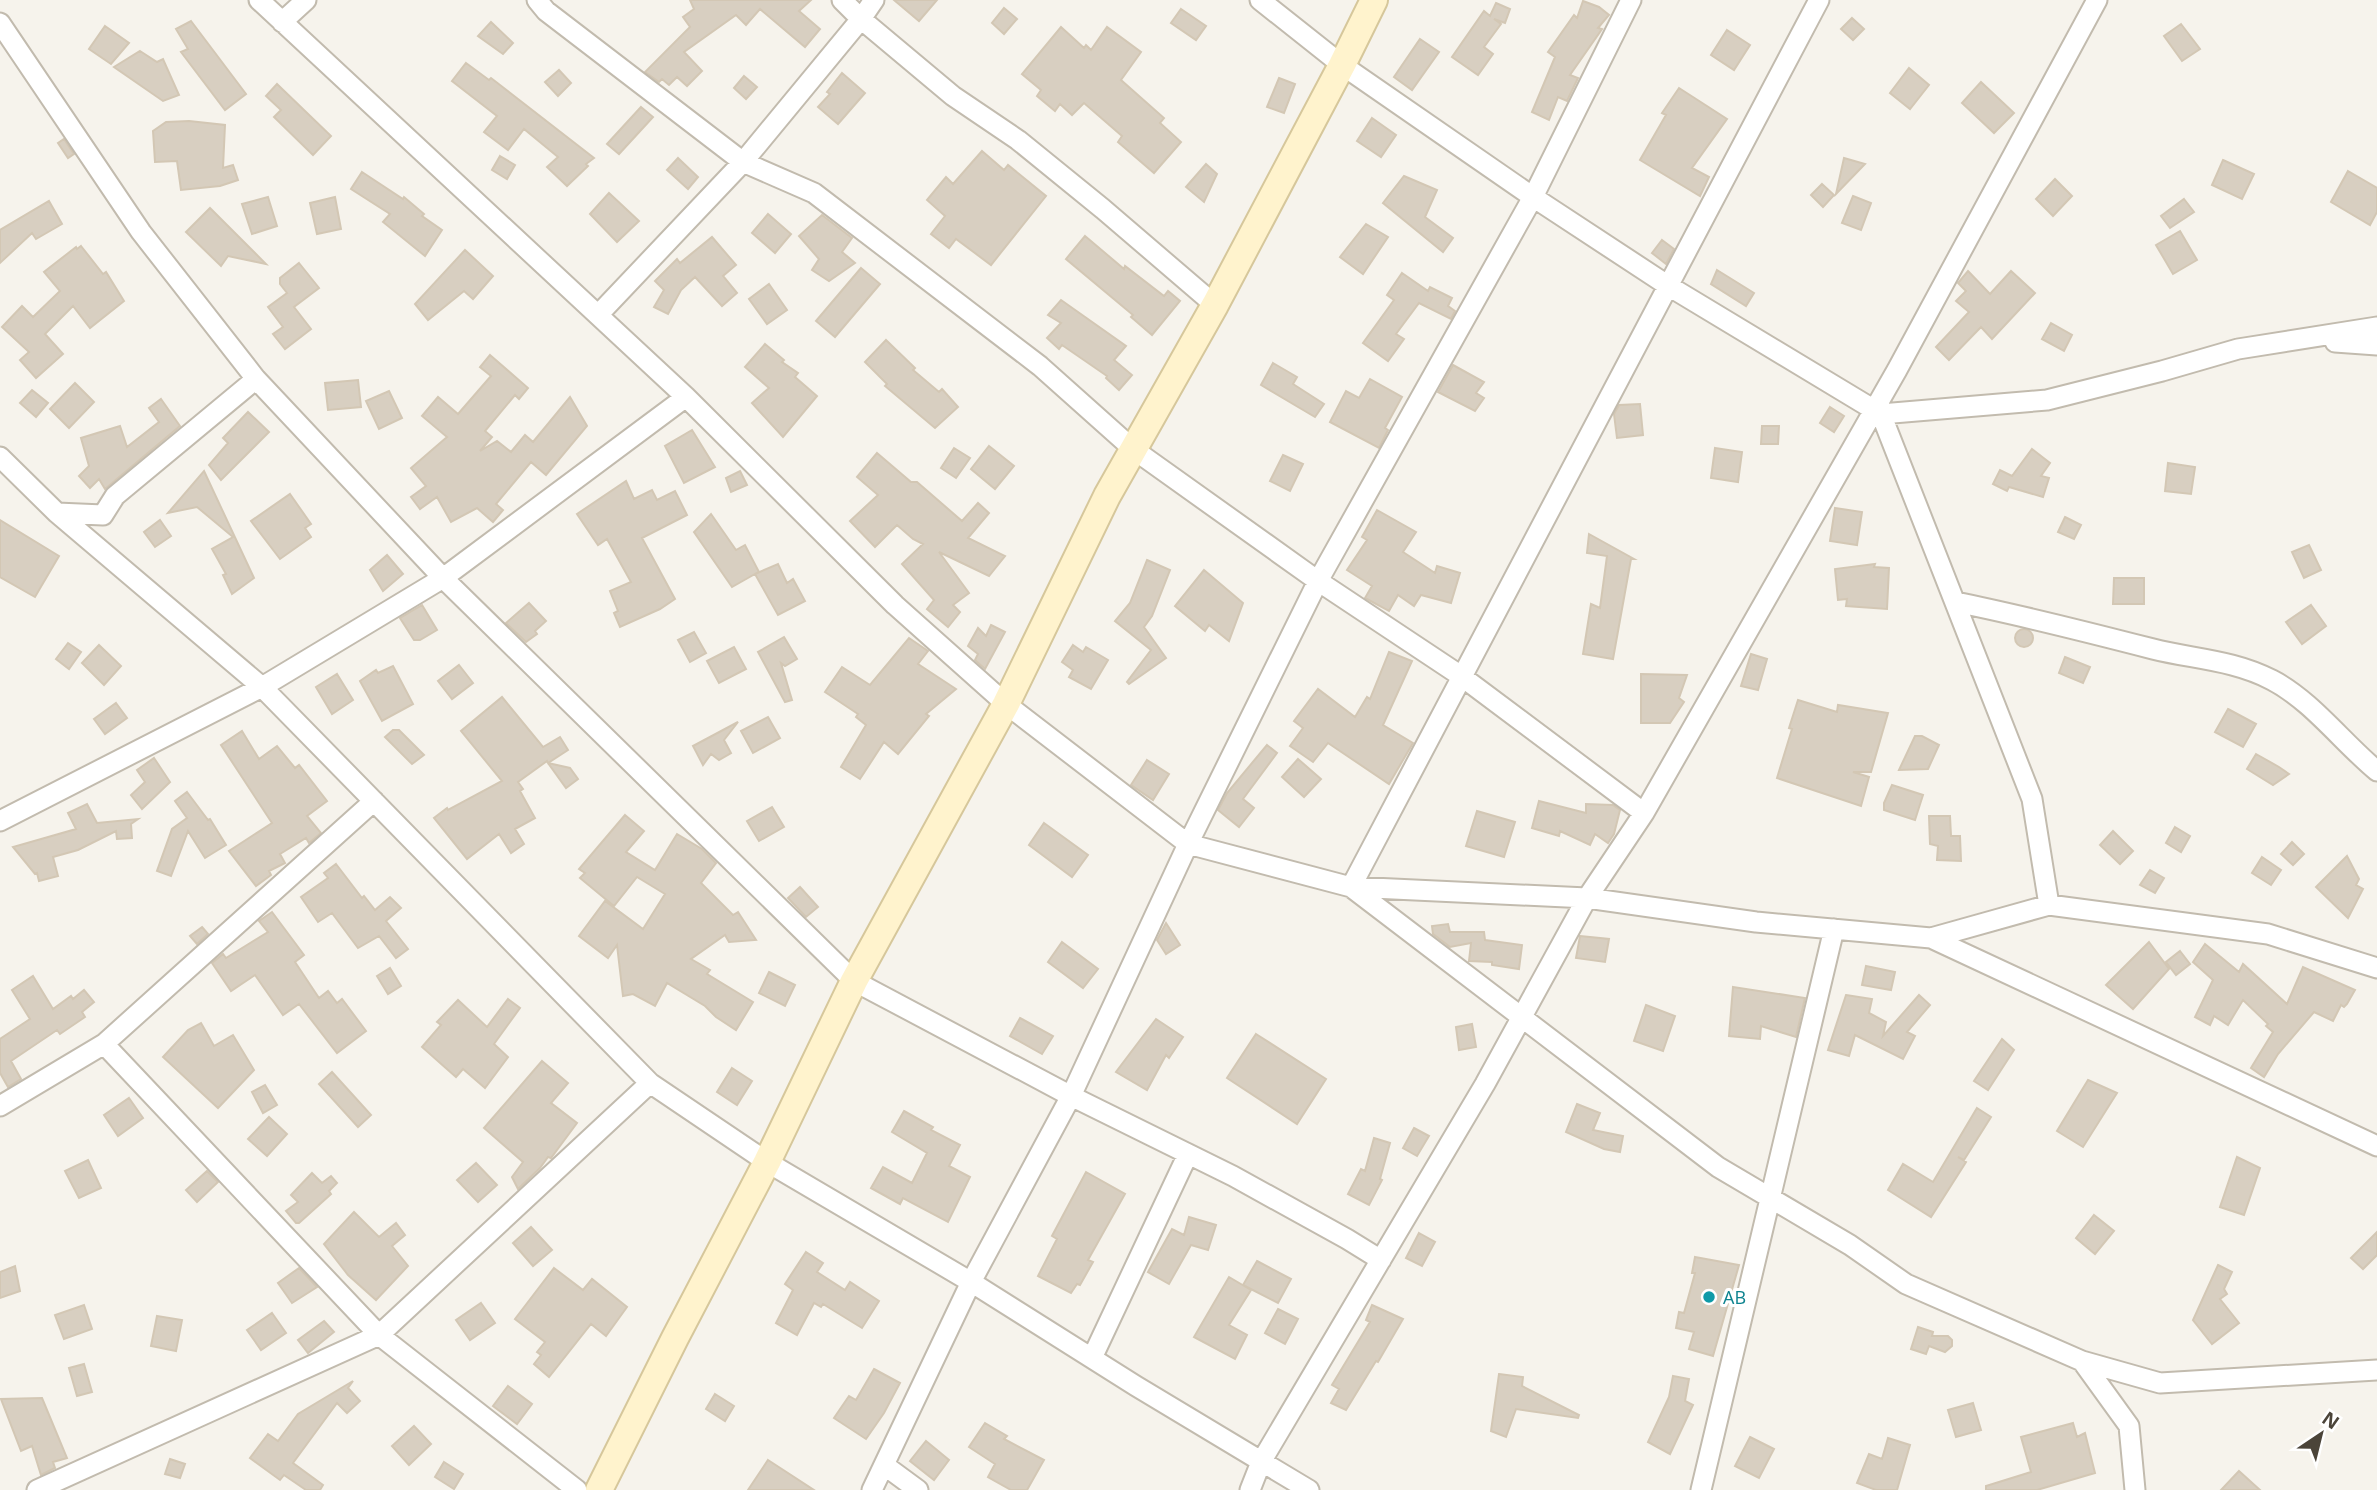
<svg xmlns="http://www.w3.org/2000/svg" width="2377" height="1490" font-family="'Open Sans',sans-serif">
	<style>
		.building { fill: #d8cfc1; stroke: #d3c7b4; stroke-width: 2 }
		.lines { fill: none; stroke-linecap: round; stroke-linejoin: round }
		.street-casing { stroke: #c2bbae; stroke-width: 23 }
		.secondary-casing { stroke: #d6c79b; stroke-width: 30 }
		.street { stroke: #fff; stroke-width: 19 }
		.secondary { stroke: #fff3cd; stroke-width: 26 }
		.culture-dot { fill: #0f9aa8; stroke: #fff; stroke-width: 2.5 }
		.labels { text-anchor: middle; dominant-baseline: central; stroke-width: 6; stroke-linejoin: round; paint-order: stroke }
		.culture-label { font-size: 18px; fill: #0d838f; stroke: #fff; text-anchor: start }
	</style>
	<rect width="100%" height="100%" fill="#f6f3ec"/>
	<path class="building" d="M690,0H811L799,11L820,29L805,47L760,9L746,25L736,15L684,52L702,71L687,86L677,77L669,85L662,79L659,82L645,72L690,27L683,17L694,9Z
		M894,0H937L919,21Z
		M1583,1L1599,7L1609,15L1598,28L1602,29L1570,75L1578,78L1567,101L1558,97L1549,120L1532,112L1555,57L1548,52L1574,15L1577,18Z
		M1496,3L1510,9L1505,23L1494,19L1501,24L1484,47L1493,54L1478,75L1452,57L1484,11L1490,16Z
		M1004,8L1017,19L1004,34L992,23Z
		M1181,9L1206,26L1196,40L1171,23Z
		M1852,18L1864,29L1853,40L1841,29Z
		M191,21L246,94L225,110L181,52L188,49L176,29Z
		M491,22L513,43L503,54L478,36Z
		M2181,24L2200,49L2182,61L2164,36Z
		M105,26L129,43L111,64L89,49Z
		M1061,27L1084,48L1086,45L1091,50L1107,27L1141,52L1121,80L1164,118L1160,123L1181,142L1154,173L1118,142L1122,136L1084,103L1072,115L1060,104L1055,111L1037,96L1041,90L1022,74Z
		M1727,30L1750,45L1734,70L1711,55Z
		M1420,39L1439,52L1412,90L1394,77Z
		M140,51L157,62L163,59L179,95L163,101L114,67Z
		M466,63L489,80L491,78L594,158L586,164L588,166L567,186L547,167L558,157L524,129L508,150L484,132L497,116L452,81Z
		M1909,68L1929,85L1910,109L1890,93Z
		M559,70L571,83L558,96L545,82Z
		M842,73L865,93L838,124L818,107L830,94L827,92Z
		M744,76L757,87L746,99L734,88Z
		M1279,78L1295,84L1284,113L1267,107Z
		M1981,82L2014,113L1994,133L1962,103Z
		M277,84L331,136L313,155L274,117L281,110L266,96Z
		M1679,88L1727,119L1692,168L1709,177L1700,196L1640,160L1666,115L1662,113Z
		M641,107L653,117L619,154L607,144Z
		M1372,118L1396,135L1381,157L1357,141Z
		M189,121L225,125L223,168L233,165L238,180L220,186L181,190L177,161L155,162L153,131L166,122Z
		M64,139L74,154L68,158L58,143Z
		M982,151L1004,170L1008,165L1046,196L991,265L956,239L949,248L931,234L945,216L927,200L946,177L953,184Z
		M500,156L515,165L507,179L492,170Z
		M678,158L698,177L688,189L667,170Z
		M1844,158L1865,164L1836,194Z
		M2223,160L2254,174L2242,199L2212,185Z
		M1206,164L1217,174L1204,202L1186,187Z
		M2348,171L2377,188V212L2370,225L2331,202Z
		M362,172L403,199L404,197L424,214L422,216L442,230L425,256L383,222L390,214L351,189Z
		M1404,176L1437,190L1425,217L1453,238L1443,252L1383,203Z
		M2055,179L2072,196L2053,216L2036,199Z
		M1822,184L1834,195L1823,207L1811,195Z
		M609,193L639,221L617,242L590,214Z
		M1853,196L1871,203L1861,230L1842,223Z
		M268,197L277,226L252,234L242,204Z
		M335,197L341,229L317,234L310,203Z
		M2184,199L2194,212L2170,228L2161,216Z
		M49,201L62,224L36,239L32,233L0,263V230Z
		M210,208L266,264L228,256L221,266L186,232Z
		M768,214L791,234L775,253L752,233Z
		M822,215L852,238L842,252L855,263L829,281L812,270L819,259L799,236Z
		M1366,224L1388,237L1363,274L1340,257Z
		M2180,231L2197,260L2173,274L2156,245Z
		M1085,236L1124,269L1125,266L1164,296L1168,291L1180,301L1152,335L1131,317L1133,315L1066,259Z
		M712,237L736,265L723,276L737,293L722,306L695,277L681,290L668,314L654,307L664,290L655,281L677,259L680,263Z
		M1662,240L1674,249L1666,264L1652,253Z
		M81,246L103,274L106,272L124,301L90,328L73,306L45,334L63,354L36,378L20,360L29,352L2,327L22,306L33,317L60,291L44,272L76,247L77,249Z
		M465,250L493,276L473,299L464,291L428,320L415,304Z
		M299,263L319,288L294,307L311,329L285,349L273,334L283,327L268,307L287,293L280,284V278Z
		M861,268L880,284L835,337L816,321Z
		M1717,270L1754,293L1746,306L1711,284Z
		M1968,271L1990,294L2011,271L2035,293L1992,339L1981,327L1949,360L1936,347L1969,312L1956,301L1966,291L1958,283Z
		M1402,273L1428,291L1430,287L1452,298L1448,306L1455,311L1451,319L1419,303L1396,334L1404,339L1388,361L1363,343L1394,300L1387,295Z
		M769,284L787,310L767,324L749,299Z
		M1061,300L1126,346L1114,360L1132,375L1119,390L1106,378L1107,376L1062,345L1059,349L1047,338L1061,323L1048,315Z
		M2051,323L2072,335L2064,351L2042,339Z
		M886,340L915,368L913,370L939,392L942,389L958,407L935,428L885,386L887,384L865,362Z
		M765,344L784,360L782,362L798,373L795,377L817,396L783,437L752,403L769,388L745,367Z
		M490,355L528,388L519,399L515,395L485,431L492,437L480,451L497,441L511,452L525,435L533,442L570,397L587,426L546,475L531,462L496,504L503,510L493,522L477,508L451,522L437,497L420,509L411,497L426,486L411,468L447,437L422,416L438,397L458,414L491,376L480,367Z
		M1273,363L1297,377L1293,384L1324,404L1315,417L1261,385Z
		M1453,365L1484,382L1476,393L1484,398L1475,411L1438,392Z
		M1370,379L1402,397L1385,428L1388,430L1379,448L1330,422L1346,391L1359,398Z
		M358,380L361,407L328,410L325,383Z
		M75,383L94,402L69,428L50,409Z
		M32,390L48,403L36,417L20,403Z
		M389,391L402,418L379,429L366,401Z
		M161,399L180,426L105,489L99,479L90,488L79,476L89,466L81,438L120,426L127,447L159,422L149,408Z
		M1640,404L1643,435L1617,438L1614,414L1619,405Z
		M1830,407L1844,416L1834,432L1820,423Z
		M248,412L269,432L221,480L209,465L228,443L223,438Z
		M1762,426H1779L1778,444H1761Z
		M692,430L715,467L684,483L665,446Z
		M989,446L1014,466L995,489L971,469Z
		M954,448L970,458L956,478L941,468Z
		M1715,448L1742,452L1738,482L1711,478Z
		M2032,449L2050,463L2041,476L2049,478L2043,497L2009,487L2007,491L1993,484L2000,470L2012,476Z
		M877,453L911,482H917L962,521L978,503L989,513L968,538L1005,556L989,576L939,552L969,593L953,605L960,612L948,627L927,609L934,600L902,564L923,544L913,539L897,525L875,547L850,521L878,495L857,477Z
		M1283,455L1303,464L1290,491L1270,481Z
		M2168,463L2195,467L2191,494L2165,491Z
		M204,471L254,578L232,594L223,575L226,574L212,549L233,537L197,507L168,513Z
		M740,471L747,485L731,492L726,478Z
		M626,481L634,499L652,490L657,500L675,491L687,515L642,538L675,599L660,609L620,627L614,613L618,611L610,591L631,582L607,539L598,545L577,514Z
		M290,494L311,524L305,528L311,537L280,559L251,521Z
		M1835,508L1862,512L1857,545L1830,541Z
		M1377,510L1416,532L1403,552L1435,573L1437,566L1460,573L1451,603L1421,595L1414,606L1398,595L1389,611L1365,598L1372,586L1347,570L1367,540L1362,537Z
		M711,514L736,550L745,545L759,572L755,574L778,564L787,583L793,579L805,601L778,615L755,574L732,587L694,532Z
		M2065,517L2081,525L2074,539L2058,532Z
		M0,520L59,556L35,597L0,577Z
		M160,520L171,536L155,547L144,532Z
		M1589,534L1634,559H1631L1613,659L1583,654L1591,604L1600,608L1607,556L1587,553Z
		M2309,545L2321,570L2304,578L2292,552Z
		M387,555L403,574L383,591L370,570Z
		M1147,560L1170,570L1152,616L1144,627L1166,658L1129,684L1127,682L1151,650L1115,621L1130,603Z
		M1875,564L1874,567L1889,568L1887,609L1846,606L1847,599L1838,600L1835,569Z
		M1204,570L1243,603L1229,641L1209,625L1205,631L1175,606Z
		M2114,578H2144V604H2113Z
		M529,603L546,621L535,631L537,634L526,642L506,623Z
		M422,605L437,630L420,640H414L400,618Z
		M2311,605L2326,626L2302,644L2286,622Z
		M991,625L1005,632L985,669L975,660L978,654L968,646L978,628L986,636Z
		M2015 638a9 9 0 1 1 18 0a9 9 0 1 1-18 0Z
		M694,632L706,653L690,662L678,640Z
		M784,637L797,659L785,666L781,663L792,700L785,702L758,652Z
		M909,638L928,651L918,664L956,689L926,714L929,716L898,754L884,742L860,779L841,767L866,725L856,717L858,714L825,692L842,667L870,685Z
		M68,643L81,652L69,669L56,659Z
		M99,645L121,666L104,685L82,663Z
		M1073,645L1083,652L1086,647L1108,660L1091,689L1069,677L1073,670L1062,662Z
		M734,647L746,669L719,683L707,661Z
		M1389,652L1412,661L1383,725L1413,743L1389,784L1328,743L1313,762L1290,746L1303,728L1294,721L1318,689L1355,717L1367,697L1370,699Z
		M1751,654L1767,659L1758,690L1741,686Z
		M2065,657L2090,667L2083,683L2059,673Z
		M459,665L473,683L452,699L438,681Z
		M393,666L413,704L382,721L360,681L376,670L378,673Z
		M337,674L353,700L332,714L316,687Z
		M1641,674L1687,675L1679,698L1684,702L1670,723H1641Z
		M502,697L543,747L560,737L568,750L548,763L547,761L518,782L523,789L520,791L535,818L515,829L524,844L511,853L499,834L467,859L434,818L447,808L448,810L502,781L461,731Z
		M1798,700L1837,712L1838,705L1888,713L1871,772H1853L1869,777L1861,806L1777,778L1792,729L1789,728Z
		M116,703L127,718L105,734L94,719Z
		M2228,709L2256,724L2243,747L2215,732Z
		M768,717L780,738L753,753L741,731Z
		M738,722L724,740L731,753L719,760L711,754L703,765L693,746Z
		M393,730H399L424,755L412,764L385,737Z
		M242,731L259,759L277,746L295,768L299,765L327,801L307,816L321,833L309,843L306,838L280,854L285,863L269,871L271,875L256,886L229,851L272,823L221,745Z
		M1915,736H1922L1939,745L1928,769L1899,770Z
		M1267,745L1277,753L1243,799L1254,808L1239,827L1218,810L1227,793Z
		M2256,754L2279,767L2289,774L2273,785L2247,769Z
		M154,758L170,782L142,809L131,795L145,782L137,770Z
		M1298,759L1321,779L1304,797L1282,777Z
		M1147,760L1169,774L1153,800L1131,785Z
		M548,763L570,768L578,779L566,788Z
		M1892,785L1923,795L1915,820L1884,810V803Z
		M187,792L208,820L210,819L226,845L205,858L188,831L171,876L157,871L172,829L187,818L175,801Z
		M1539,801L1586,813V804L1613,805L1620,810L1614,834L1608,843L1595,834L1590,845L1560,831L1559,836L1532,828Z
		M87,804L97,823L138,819L131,824L132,838L117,839L116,831L78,850L53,857L58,876L39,881L37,873L35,874L13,847L76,829L68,813Z
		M772,807L784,827L759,841L747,821Z
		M1477,811L1515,822L1504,857L1466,846Z
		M625,815L644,831L626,852L655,870L677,834L702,849L716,863L701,883L733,915L738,912L756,940L729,942L725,935L691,959L710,970L707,974L753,1002L736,1030L716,1017L705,1006L667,983L655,1006L633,994L623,996L617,945L608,958L579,936L605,901L643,929L665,894L637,877L614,906L580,878L585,873L579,869Z
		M1929,816H1950L1951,836H1960L1961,861L1937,860L1938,846L1930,844Z
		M1044,823L1088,855L1072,877L1029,845Z
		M2175,827L2190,836L2181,852L2166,843Z
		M2113,831L2133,851L2120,864L2100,845Z
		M2292,842L2304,854L2293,865L2281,854Z
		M2347,856L2359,879L2356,885L2363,889L2348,918L2316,887Z
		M2262,857L2281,870L2271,885L2252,873Z
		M336,864L362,898L364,896L375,910L390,897L401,908L386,921L408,949L396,958L379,936L358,948L332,913L318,922L301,897L328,878L324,873Z
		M2150,870L2164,878L2155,893L2140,885Z
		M800,887L818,907L806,917L788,898Z
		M272,912L304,955L295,962L319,998L328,991L337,1003L342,999L366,1031L337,1053L299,1004L283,1015L255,975L231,991L212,963L223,954L226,958L268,932L259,921Z
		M1166,923L1180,945L1166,954L1157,940Z
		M1448,924L1450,932H1484L1485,940L1522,945L1519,969L1492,965V962L1469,961L1471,943L1450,947L1433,934L1432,926Z
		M202,927L208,934L197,944L190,936Z
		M1580,936L1609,939L1605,962L1576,958Z
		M1062,942L1098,969L1083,988L1048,962Z
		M2149,942L2169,969L2133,1009L2106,985Z
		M2205,944L2239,972L2243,964L2287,1004L2303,967L2355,990L2347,1004L2344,1007L2341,1005L2333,1021L2314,1012L2278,1054L2264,1077L2251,1068L2273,1032L2266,1026L2268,1024L2243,1000L2228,1025L2214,1016L2210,1025L2195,1017L2213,980L2193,962Z
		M2180,951L2190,964L2176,975L2166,962Z
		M1866,966L1895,972L1891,990L1862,985Z
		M390,968L401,986L388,994L377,976Z
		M769,972L795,985L785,1006L759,993Z
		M33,976L53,1009L71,996L73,999L84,990L94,1002L82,1012L85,1017L60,1034L57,1030L11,1061L21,1079L8,1087L0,1073V1039L30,1019L12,990Z
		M1733,987L1805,998L1796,1037L1761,1026L1760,1039L1729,1036Z
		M1846,995L1872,999L1869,1013L1886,1022L1883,1036L1919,995L1930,1005L1907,1032L1915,1036L1903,1059L1855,1035L1849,1056L1828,1050Z
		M508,999L520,1008L494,1044L508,1057L485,1088L463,1069L456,1077L422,1047L441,1025L437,1022L458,1000L487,1027Z
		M1646,1005L1675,1016L1663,1051L1634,1041Z
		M1020,1018L1053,1036L1042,1054L1010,1036Z
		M1156,1019L1183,1037L1169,1058L1166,1055L1147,1090L1116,1072Z
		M201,1023L214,1046L233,1035L254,1070L218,1108L163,1057L188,1030Z
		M1472,1024L1476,1047L1459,1050L1456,1027Z
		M1256,1034L1326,1079L1297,1124L1227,1078Z
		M2002,1039L2014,1050L1988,1090L1974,1081Z
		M542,1061L568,1083L551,1103L577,1123L551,1158L548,1157L540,1168L518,1189L512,1177L523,1162L484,1128Z
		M732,1068L752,1081L737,1105L717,1092Z
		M332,1072L371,1115L358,1127L319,1084Z
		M2088,1080L2117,1093L2083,1147L2057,1131Z
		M265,1085L277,1105L263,1113L252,1092Z
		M129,1098L143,1118L118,1136L104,1115Z
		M1577,1104L1600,1113L1593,1130L1623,1136L1620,1152L1604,1149L1566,1132Z
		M1977,1108L1991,1117L1964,1160L1958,1157L1966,1162L1931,1217L1888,1190L1903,1164L1933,1182Z
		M904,1111L933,1127L931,1130L960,1145L949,1166L970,1177L948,1222L903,1198L900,1204L871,1188L883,1167L912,1183L927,1153L892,1132Z
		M269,1117L287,1134L267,1156L248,1139Z
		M1414,1128L1429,1136L1417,1156L1403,1148Z
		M1374,1138L1390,1143L1380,1179L1382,1180L1369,1205L1348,1194L1361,1169L1365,1171Z
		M2237,1157L2260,1168L2244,1215L2220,1207Z
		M88,1160L101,1188L79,1198L65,1171Z
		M476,1163L497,1185L478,1202L457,1180Z
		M207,1171L218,1182L197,1202L186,1190Z
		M1086,1172L1125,1194L1088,1260L1093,1262L1080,1285L1077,1284L1071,1293L1038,1276L1057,1239L1052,1236Z
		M312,1173L322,1183L331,1176L337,1183L329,1191L331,1194L299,1223H296L286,1211L298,1202L291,1195Z
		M354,1212L379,1237L396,1223L405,1235L392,1246L408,1266L376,1300L348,1275L324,1244Z
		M2094,1215L2114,1231L2095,1254L2076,1238Z
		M1189,1217L1216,1225L1208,1250L1191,1245L1169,1284L1148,1272L1172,1229L1184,1235Z
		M531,1227L552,1250L533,1266L513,1243Z
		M2377,1232V1255L2363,1269L2351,1258Z
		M1419,1233L1435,1242L1422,1266L1406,1258Z
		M806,1252L823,1263L817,1272L845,1290L850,1282L879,1301L862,1328L823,1304L821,1307L814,1303L797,1335L776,1323L793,1290L785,1284Z
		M1695,1257L1739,1265L1713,1356L1689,1349L1694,1332L1676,1328L1679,1312L1684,1313L1695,1273H1692Z
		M1257,1261L1291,1279L1278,1303L1243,1285Z
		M2218,1265L2232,1272L2224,1289L2227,1294L2220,1299L2239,1323L2212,1344L2193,1320Z
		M15,1266L20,1291L0,1298V1272Z
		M299,1268L317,1287L292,1303L278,1283Z
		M554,1268L583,1290L592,1279L627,1307L606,1336L591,1324L549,1377L534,1364L541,1355L537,1352L545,1342L515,1319Z
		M1229,1277L1251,1290L1229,1325L1247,1335L1235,1359L1194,1337Z
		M481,1303L495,1323L470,1340L456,1320Z
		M84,1305L92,1329L64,1339L55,1315Z
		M1372,1305L1403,1319L1378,1362L1376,1361L1346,1410L1331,1403L1339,1389L1332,1385L1370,1322L1366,1320Z
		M1278,1309L1298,1319L1285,1344L1265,1333Z
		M272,1313L286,1333L261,1350L247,1330Z
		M157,1316L182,1320L176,1351L151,1346Z
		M324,1321L334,1332L308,1353L298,1340Z
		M1918,1327L1933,1332L1932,1336H1948L1952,1340V1346L1945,1352L1929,1346L1926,1354L1911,1349Z
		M84,1364L92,1392L77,1396L69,1368Z
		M874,1369L900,1383L884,1413L866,1439L834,1418L849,1396L856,1400Z
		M1499,1374L1523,1377L1522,1386L1579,1415L1578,1418L1516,1409L1506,1437L1491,1431Z
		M1673,1376L1689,1379L1685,1401L1693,1405L1670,1454L1648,1442L1669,1397Z
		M353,1381L348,1388L360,1401L347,1413L337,1403L293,1463L323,1485L320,1490H306L284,1475L280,1480L250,1458L268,1434L278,1441L298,1414Z
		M508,1386L532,1404L517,1424L493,1406Z
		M715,1394L734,1406L725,1421L706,1409Z
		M42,1398L67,1458L53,1462L55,1468L41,1475L32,1446L21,1451L1,1399Z
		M1973,1403L1981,1430L1956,1437L1948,1410Z
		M985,1423L1007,1436L1004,1439L1044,1460L1027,1490H1011L988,1477L995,1464L969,1447Z
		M2073,1423L2077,1437L2085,1433L2095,1473L2037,1490H1986V1486L2031,1472L2021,1437Z
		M414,1426L431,1444L409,1465L392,1446Z
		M1750,1437L1774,1449L1759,1478L1735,1466Z
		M1888,1438L1910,1445L1897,1490H1876L1857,1483L1869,1454L1882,1459Z
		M926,1441L949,1460L934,1480L910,1461Z
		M170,1459L185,1464L180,1478L165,1474Z
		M768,1460L814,1490H748Z
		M444,1462L463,1474L454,1489L435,1477Z
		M2239,1471L2260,1490H2221Z"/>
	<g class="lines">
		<g class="street-casing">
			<path id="street" d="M259,0L686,397L895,605L1006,704L1188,844L1351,887L1587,898L1756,922L1931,938L2377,1146
				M537,0L546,11L743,162L814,193L1040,366L1133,449L1318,581L1461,676L1644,813
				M842,0L861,19L953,96L1018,140L1103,209L1215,305
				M1260,0L1342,65L1533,197L1667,285L1881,414L2032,799L2049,905L1931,938
				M1819,0L1351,887L1718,1167L1850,1245L1906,1284L2082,1361L2129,1426L2135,1490
				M282,22L306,0
				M0,23L141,232L256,379L443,578L854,981L1071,1096L1233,1176L1347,1239L1381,1260
				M598,315L743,162L861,19L874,0
				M2335,342L2377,345
				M1881,414L2047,400L2162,371L2238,349L2377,327
				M0,457L57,513L262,687L650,1083L767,1162L971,1282L1136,1386L1309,1490
				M57,513L103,515L115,496L256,379
				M1955,602C2021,615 2087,632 2153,649C2193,659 2234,660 2272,680C2311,700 2343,743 2377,771
				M0,821L262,687L443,578L686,397
				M2049,905L2268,934L2377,968
				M104,1044L379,1335L577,1490
				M0,1106L104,1044L374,801
				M1092,1358L1188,1154
				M2082,1361L2160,1383L2377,1370
				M884,1465L918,1490
				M37,1490L379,1335L650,1083
				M872,1490L971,1282L1071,1096L1188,844L1318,581L1533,197L1631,0
				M1250,1490L1261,1462L1485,1084L1587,898L1644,813L1897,370L2097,0
				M1701,1490L1834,929"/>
		</g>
		<g class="secondary-casing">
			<path id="secondary" d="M599,1490L675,1338L767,1162L854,981L1006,704L1107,496L1215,305L1342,65L1374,0"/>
		</g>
		<use href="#street" class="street"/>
		<use href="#secondary" class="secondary"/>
	</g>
	<circle class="culture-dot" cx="1709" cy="1297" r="7"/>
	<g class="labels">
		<g class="culture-label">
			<text x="1723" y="1297">AB</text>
		</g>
	</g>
	<g transform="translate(2321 1434) rotate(35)" stroke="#ffffff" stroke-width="5" paint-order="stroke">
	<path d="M0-5L12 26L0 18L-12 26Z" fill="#4b4439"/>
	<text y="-10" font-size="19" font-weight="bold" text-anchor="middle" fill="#4b4439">N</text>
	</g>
</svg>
